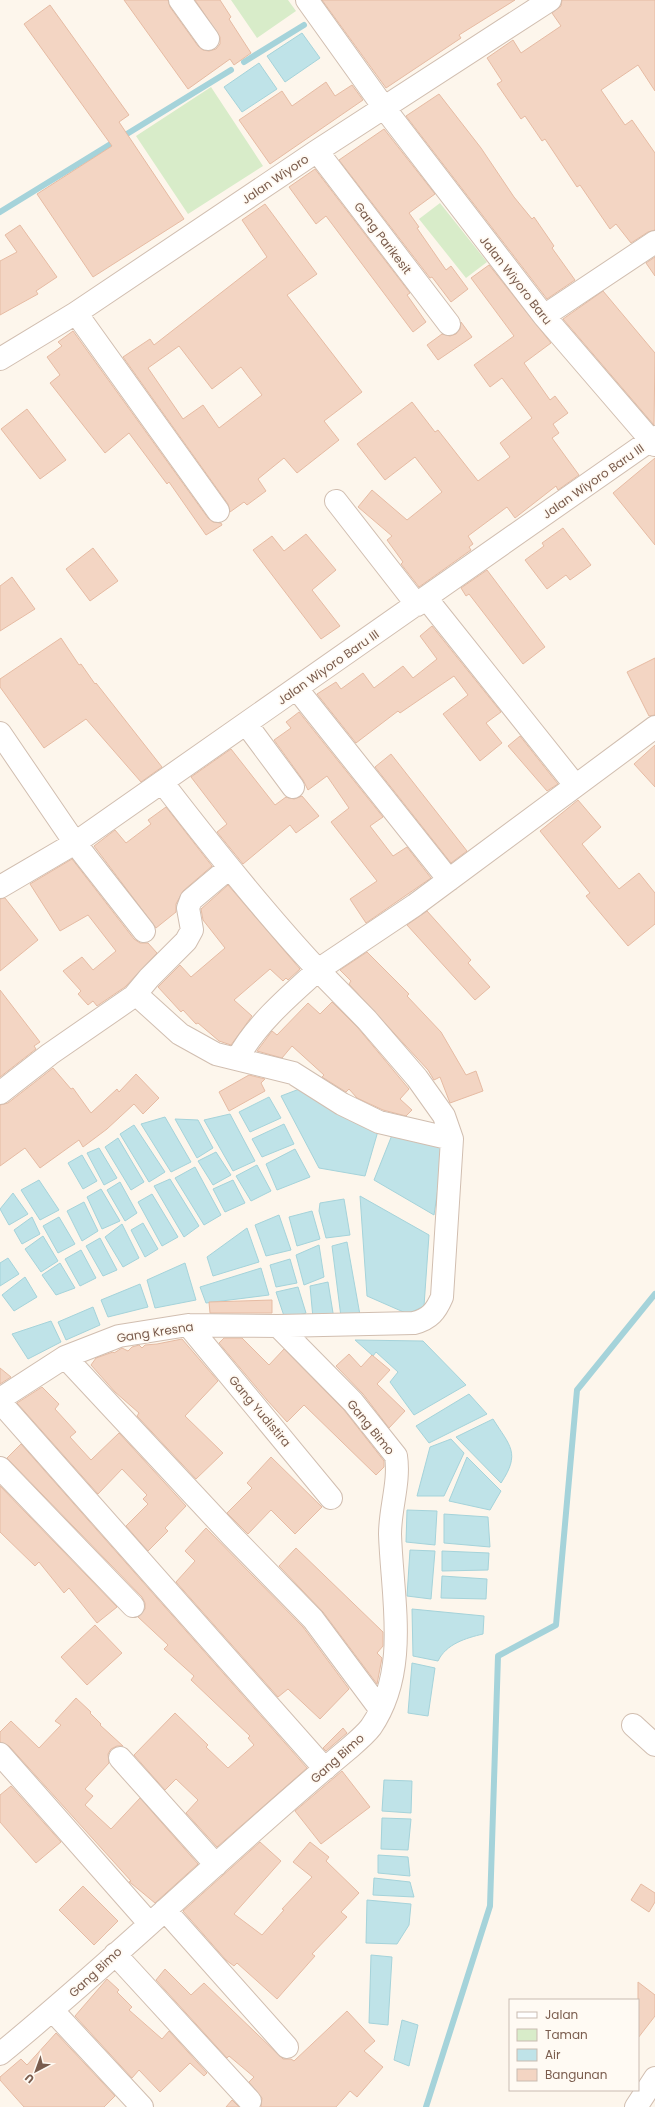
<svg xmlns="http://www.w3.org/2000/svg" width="655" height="2107" font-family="Poppins,sans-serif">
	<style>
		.green { fill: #d8ecc9 }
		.water { fill: #bfe3e8; stroke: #a5d3da }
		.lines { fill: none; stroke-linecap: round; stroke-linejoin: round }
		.stream { stroke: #a5d3da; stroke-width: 6 }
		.building { fill: #f3d5c3; stroke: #e6bba3; fill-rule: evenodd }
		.minor-casing { stroke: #d1beb0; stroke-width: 24 }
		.minor { stroke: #fff; stroke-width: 22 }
		.labels { text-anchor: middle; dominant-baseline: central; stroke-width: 3.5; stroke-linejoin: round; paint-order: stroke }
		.street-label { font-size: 12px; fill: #7a5c4d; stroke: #fffaf3 }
	</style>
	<rect width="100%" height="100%" fill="#fdf6ec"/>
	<path class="green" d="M231,0H288L296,11L257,38Z
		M211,87L263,166L188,214L136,136Z
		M440,203L487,262L466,278L419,219Z"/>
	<path class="water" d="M302,33L320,58L285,82L267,56Z
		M259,63L277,89L242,112L224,87Z
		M302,1088L378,1131L365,1176L319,1168L281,1096Z
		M269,1097L281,1118L250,1132L239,1112Z
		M230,1114L255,1161L233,1171L204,1120Z
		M165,1117L191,1162L171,1172L141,1124Z
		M175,1119L198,1120L213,1148L197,1158Z
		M284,1124L294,1144L262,1157L252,1139Z
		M134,1125L165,1172L149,1182L120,1134Z
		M392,1135L444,1148L434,1215L374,1180Z
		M118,1138L144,1182L131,1190L105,1147Z
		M99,1148L117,1178L104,1185L87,1153Z
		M295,1149L310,1177L277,1190L266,1164Z
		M216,1152L231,1175L213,1185L198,1161Z
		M82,1155L97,1181L83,1189L68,1163Z
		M257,1165L271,1191L251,1201L236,1176Z
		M195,1167L221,1215L204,1225L175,1178Z
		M170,1179L199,1226L184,1237L154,1186Z
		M39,1180L59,1210L40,1220L21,1190Z
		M233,1180L245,1203L225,1212L213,1189Z
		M120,1182L137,1213L125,1221L107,1190Z
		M101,1189L120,1221L102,1229L87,1197Z
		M13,1193L28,1214L9,1225L0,1209Z
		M152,1194L178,1237L162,1246L138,1202Z
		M360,1196L429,1235L424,1306L408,1314L367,1296Z
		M344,1199L350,1235L326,1238L319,1211L320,1203Z
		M84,1202L98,1231L82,1241L67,1211Z
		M312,1211L320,1239L297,1246L289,1217Z
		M279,1215L291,1250L266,1256L255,1225Z
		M32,1217L40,1234L22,1244L14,1230Z
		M59,1217L75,1244L58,1253L43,1226Z
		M143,1223L158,1249L145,1257L131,1230Z
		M122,1224L139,1258L123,1267L105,1237Z
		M247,1228L259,1262L213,1276L207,1257Z
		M43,1236L58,1261L41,1272L25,1249Z
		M100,1238L117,1270L103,1276L86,1246Z
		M347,1242L360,1315L341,1317L332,1246Z
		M319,1245L324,1277L304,1285L296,1255Z
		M81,1250L96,1278L80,1286L65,1259Z
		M8,1258L19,1274L0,1286V1263Z
		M290,1259L297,1283L276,1287L270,1265Z
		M60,1263L75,1288L56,1295L42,1275Z
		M185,1263L196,1300L155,1308L147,1280Z
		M261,1268L269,1295L206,1303L200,1287Z
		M25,1277L37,1297L14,1311L2,1295Z
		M328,1282L334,1319L313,1318L310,1286Z
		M140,1284L148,1307L108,1317L101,1300Z
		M298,1287L306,1313L285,1319L276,1292Z
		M93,1307L100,1325L66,1340L58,1322Z
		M51,1321L61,1342L28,1359L12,1334Z
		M355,1340L423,1341L466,1385L414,1415L390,1382L398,1372L376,1352L373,1356Z
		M469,1394L487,1414L429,1443L416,1426Z
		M493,1419C510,1446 521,1453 501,1483L456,1437Z
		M451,1439L464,1453L444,1496H417L430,1447Z
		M467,1457L501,1491L490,1510L449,1501Z
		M407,1510L437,1511L435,1545L406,1542Z
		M444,1514L488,1517L490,1547L444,1543Z
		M410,1550L435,1551L431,1599L407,1596Z
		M442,1551L489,1553L488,1570L442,1571Z
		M442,1576L487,1579L486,1599L441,1598Z
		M412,1609L484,1616L483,1634C466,1638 446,1644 438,1661L413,1656Z
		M412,1663L435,1668L428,1716L408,1713Z
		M384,1780L412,1781L411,1813L382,1811Z
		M382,1818L411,1819L408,1850L381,1849Z
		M378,1855L408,1857L410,1876L378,1873Z
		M374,1878L410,1882L414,1897L373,1895Z
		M367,1900L411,1904L409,1925L397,1944L366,1943Z
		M371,1955L392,1957L388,2025L369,2023Z
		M402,2020L418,2025L409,2066L394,2060Z"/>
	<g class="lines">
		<path class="stream" d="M244,62L304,25
			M0,212L231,70
			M426,2107L490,1906L498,1656L556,1625L577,1390L655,1294"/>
	</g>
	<path class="building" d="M124,0H168L170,7L198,46L203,50L209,51L216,49L220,44V37L195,0H220L231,17L229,19L251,53L234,65L230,59L188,89Z
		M322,0H515L459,35L461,38L386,88Z
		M562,0H655V91L638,65L601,90L625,125L632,120L655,153V230L648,232L631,243L616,224L610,229L580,185L577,187L545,139L542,141L525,116L521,119L497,84L502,81L487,58L513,40L521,53L561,26L552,13L561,6Z
		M50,5L129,115L119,122L184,219L93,277L37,194L112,146L24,24Z
		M326,82L335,96L352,85L363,100L270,164L239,120L282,91L292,106Z
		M439,94L481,148L514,197L532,219L534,217L554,246L552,248L575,280L547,299L406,116Z
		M384,129L435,194L409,213L419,227L417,228L446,270L451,266L468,289L451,302L432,277L430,278L339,160Z
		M315,169L410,293L407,295L426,322L413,332L326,216L316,224L289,187Z
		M265,204L317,274L287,295L362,392L324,421L339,440L297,473L284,458L258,479L266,491L247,505L244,502L230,512L228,504L123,357L150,339L154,345L267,257L242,220ZM179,346L212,389L241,367L262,395L219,428L203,405L183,419L148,368Z
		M20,225L57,277L36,291L38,294L0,315V261L17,252L5,235Z
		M655,257V276L646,263Z
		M489,265L551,343L524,363L550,400L555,396L568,413L553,424L559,433L552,438L579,475L558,490L556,486L515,518L507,507L468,536L473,544L469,547L471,550L419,587L401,564L403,562L387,540L392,536L358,507L372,490L407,520L442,492L415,457L385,480L357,444L412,402L435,432L438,430L478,481L510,457L500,443L532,418L502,378L490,387L474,365L514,336L471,278Z
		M603,291L655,353L654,425L563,319Z
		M461,322L472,337L438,360L427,345L442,334L450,336L456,334L460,329Z
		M73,331L208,518L213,522L221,523L222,525L206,535L169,482L167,484L129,433L105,453L50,383L60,375L47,357L62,346L58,342Z
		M27,409L66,460L40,479L1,429Z
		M655,458V545L613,493Z
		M563,528L591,565L570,580L566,575L547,589L525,560L544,546L542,543Z
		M306,534L336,570L312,590L340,626L321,639L253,550L272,536L284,551Z
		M93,548L118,581L90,601L66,569Z
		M487,570L545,647L523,664L469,594L466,596L461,588Z
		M12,577L35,609L0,631V586Z
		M432,626L501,712L486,723L502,743L480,761L443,714L468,695L454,676L400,713L398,711L356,743L317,694L336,682L341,689L363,673L374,688L403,666L413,678L437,659L420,636Z
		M61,638L79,665L81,664L95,684L96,683L162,767L141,782L86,719L44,748L0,687V679Z
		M655,658V715L649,716L627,672Z
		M299,712L383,817L370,826L393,856L407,847L431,878L366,923L350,899L377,881L331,822L349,808L327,776L308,790L303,780L274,740L291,728L286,722Z
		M520,736L558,784L547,791L508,746Z
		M655,745V787L634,764Z
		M231,749L275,805L286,797L294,799L302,796L319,816L296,833L290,825L243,864L217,832L227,824L191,777Z
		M391,754L467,851L451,863L375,767Z
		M578,800L601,827L582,844L609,877L619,889L639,873L655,893V924L628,946L586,896L590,893L540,831Z
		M166,807L212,866L183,891L176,904V912L156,928L94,846L115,830L126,843L151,824L148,820Z
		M72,859L134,939L140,943H148L157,953L125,987L97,1006L93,1001L88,1005L78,994L81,991L63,971L82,957L93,970L116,951L88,915L60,931L30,884Z
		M228,885L300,969L288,980L286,978L283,981L270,969L234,1000L252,1016L231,1045L219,1041L198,1023L196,1024L183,1010L181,1012L158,987L180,965L191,977L225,948L203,920L201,909Z
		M5,898L38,940L0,971V899Z
		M427,911L471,960L468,963L490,987L475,1000L407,925Z
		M367,952L409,994L407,996L441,1032L466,1075L476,1071L483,1091L450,1103L440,1077L434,1080L428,1070L349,984L351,981L340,970Z
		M0,990L40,1042L34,1046L36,1049L0,1077Z
		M332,1002L358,1028L409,1089L400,1099L412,1110L406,1116L383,1110L357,1098L349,1089L346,1092L322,1077L324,1075L292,1046L282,1058L257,1051L272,1031L277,1035L308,1003L320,1014Z
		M53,1068L71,1089L73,1088L91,1113L117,1089L119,1092L136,1074L159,1098L143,1114L134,1104L107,1129L83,1147L79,1140L40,1168L25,1148L0,1166V1105L8,1103Z
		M249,1075L265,1079L261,1083L265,1091L229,1111L219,1092Z
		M272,1300V1313H210L209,1302Z
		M224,1338H242L269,1365L284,1349L344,1410L384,1461V1467L376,1475L304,1405L287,1422L267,1400L219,1343Z
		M182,1339L218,1381L185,1416L223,1453L196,1479L137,1416L139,1413L115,1392L91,1365L96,1358L113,1352L114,1353L122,1348L128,1351L132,1347L139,1345L142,1348L145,1345L157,1344Z
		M349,1354L361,1367L372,1355L390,1370L377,1384L405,1411L389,1428L363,1394L336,1366Z
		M0,1368L11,1377L0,1384Z
		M42,1387L59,1404L55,1409L76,1432L70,1437L91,1460L119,1433L186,1506L165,1528L168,1531L148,1551L126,1526L148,1504L143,1499L147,1495L122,1469L98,1494L17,1403Z
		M21,1444L307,1768L217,1847L186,1813L198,1800L176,1779L165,1790L134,1755L175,1713L208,1745L206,1747L228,1768L254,1745L248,1738L250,1736L191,1680L194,1676L164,1649L168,1645L138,1617L145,1609V1603L142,1597L7,1458Z
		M271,1457L322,1507L295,1534L271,1510L248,1534L227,1513L252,1488L247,1483Z
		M0,1486L117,1607L97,1623L69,1588L64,1593L39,1562L35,1566L0,1532Z
		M206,1528L303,1627L349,1689L320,1719L288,1689L278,1697L176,1582L195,1561L185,1551Z
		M296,1548L383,1632V1646L377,1653L382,1658L377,1684L323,1612L279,1566Z
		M95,1625L122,1653L87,1685L61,1657Z
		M76,1698L91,1712L90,1713L101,1724L100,1725L123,1746H117L111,1749L108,1754L109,1763L85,1789L93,1796L85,1805L111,1829L140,1798L198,1864L155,1903L132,1884L129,1882L131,1881L9,1746L0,1742V1732L11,1721L39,1748L61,1725L55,1721Z
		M343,1728L347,1733L326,1751L323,1748Z
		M342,1771L370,1807L321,1844L295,1811Z
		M11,1786L61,1842L36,1863L0,1822V1795Z
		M260,1842L281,1861L234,1914L262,1935L284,1910L282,1909L312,1877L293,1862L310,1842L329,1857L326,1861L359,1893L341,1912L347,1917L312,1954L315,1956L277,1999L237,1963L234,1966L226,1960L183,1911Z
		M641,1884L655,1893V1902L649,1912L631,1900Z
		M83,1886L118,1921L94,1945L59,1910Z
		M165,1969L191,1995L204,1983L283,2059H291L294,2061L347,2011L375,2041L364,2051L383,2067L357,2097L350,2091L336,2107H261L262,2098L249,2082L254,2077L229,2056L227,2058L156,1980Z
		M107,1979L119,1990L117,1992L132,2007L129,2010L162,2039L169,2031L207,2073L204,2076L190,2063L160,2092L139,2070L132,2078L75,2016Z
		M638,1982L655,1995V2016L638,2038Z
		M56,2033L115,2096L104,2107H24L0,2080V2077L21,2059L27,2065Z
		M232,2100L239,2107H226Z"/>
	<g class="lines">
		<g class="minor-casing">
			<path id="minor" d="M180,0L208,39
				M307,0L385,109L544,316L655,445
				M317,151L449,324
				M76,313L218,511
				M544,316L655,242
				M0,359L76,313L317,151L550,0
				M336,501L417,605
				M426,598L575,785
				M297,689L449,880
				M247,725L293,787
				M0,733L75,843L144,931
				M162,782C212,847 262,910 318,970L415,905L655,727
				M0,887L75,843L655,437
				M134,996L149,978L186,941L192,930L188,908L191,900L229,868
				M0,1093L50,1054L131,998L138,996L180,1034L216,1054L293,1073L342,1104L379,1122L452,1139
				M188,1325L331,1498
				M65,1357L231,1535L313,1619L380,1709
				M0,1399L65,1357L119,1336L188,1325L278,1326L414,1323C430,1319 436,1311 442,1297L452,1139L444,1116L417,1078L367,1020L318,970C289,996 256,1024 237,1059
				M0,1402L325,1769
				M0,1468L133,1606
				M633,1725L655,1745
				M0,1754L149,1923
				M120,1758L216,1865
				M165,1910L287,2047
				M115,1954L250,2101
				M53,2011L142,2107
				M0,2054C119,1957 229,1848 347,1750C355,1743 365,1735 371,1727C410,1670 392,1598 390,1534C390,1508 400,1482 396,1456L353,1402L278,1326
				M636,2107L655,2078"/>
		</g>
		<use href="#minor" class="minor"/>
	</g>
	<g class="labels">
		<g class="street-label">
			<text transform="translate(275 179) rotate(-34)">Jalan Wiyoro</text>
			<text transform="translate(383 238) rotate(53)">Gang Parikesit</text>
			<text transform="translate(516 280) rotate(52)">Jalan Wiyoro Baru</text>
			<text transform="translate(593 481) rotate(-35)">Jalan Wiyoro Baru III</text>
			<text transform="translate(328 667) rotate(-35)">Jalan Wiyoro Baru III</text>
			<text transform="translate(155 1332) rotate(-9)">Gang Kresna</text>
			<text transform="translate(260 1411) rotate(50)">Gang Yudistira</text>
			<text transform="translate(371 1427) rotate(51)">Gang Bimo</text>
			<text transform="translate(337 1758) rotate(-42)">Gang Bimo</text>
			<text transform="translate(95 1972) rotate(-43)">Gang Bimo</text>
		</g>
	</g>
	<rect x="509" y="1999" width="130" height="92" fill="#fffaf3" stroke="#cabbb1"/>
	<rect x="517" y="2012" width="20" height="6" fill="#ffffff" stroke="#cabbb1"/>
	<text x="545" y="2019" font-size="12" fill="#7a5c4d">Jalan</text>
	<rect x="517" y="2029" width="20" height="12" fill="#d8ecc9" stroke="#cabbb1"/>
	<text x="545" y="2039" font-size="12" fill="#7a5c4d">Taman</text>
	<rect x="517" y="2049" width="20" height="12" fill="#bfe3e8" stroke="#cabbb1"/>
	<text x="545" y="2059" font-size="12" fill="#7a5c4d">Air</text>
	<rect x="517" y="2069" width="20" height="12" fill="#f3d5c3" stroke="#cabbb1"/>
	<text x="545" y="2079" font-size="12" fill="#7a5c4d">Bangunan</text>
	<g transform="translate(36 2071) rotate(221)" stroke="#fffaf3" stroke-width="3" paint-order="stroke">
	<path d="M0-3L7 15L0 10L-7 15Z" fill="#7a5c4d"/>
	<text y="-6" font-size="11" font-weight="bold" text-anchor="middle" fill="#7a5c4d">U</text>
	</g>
</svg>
